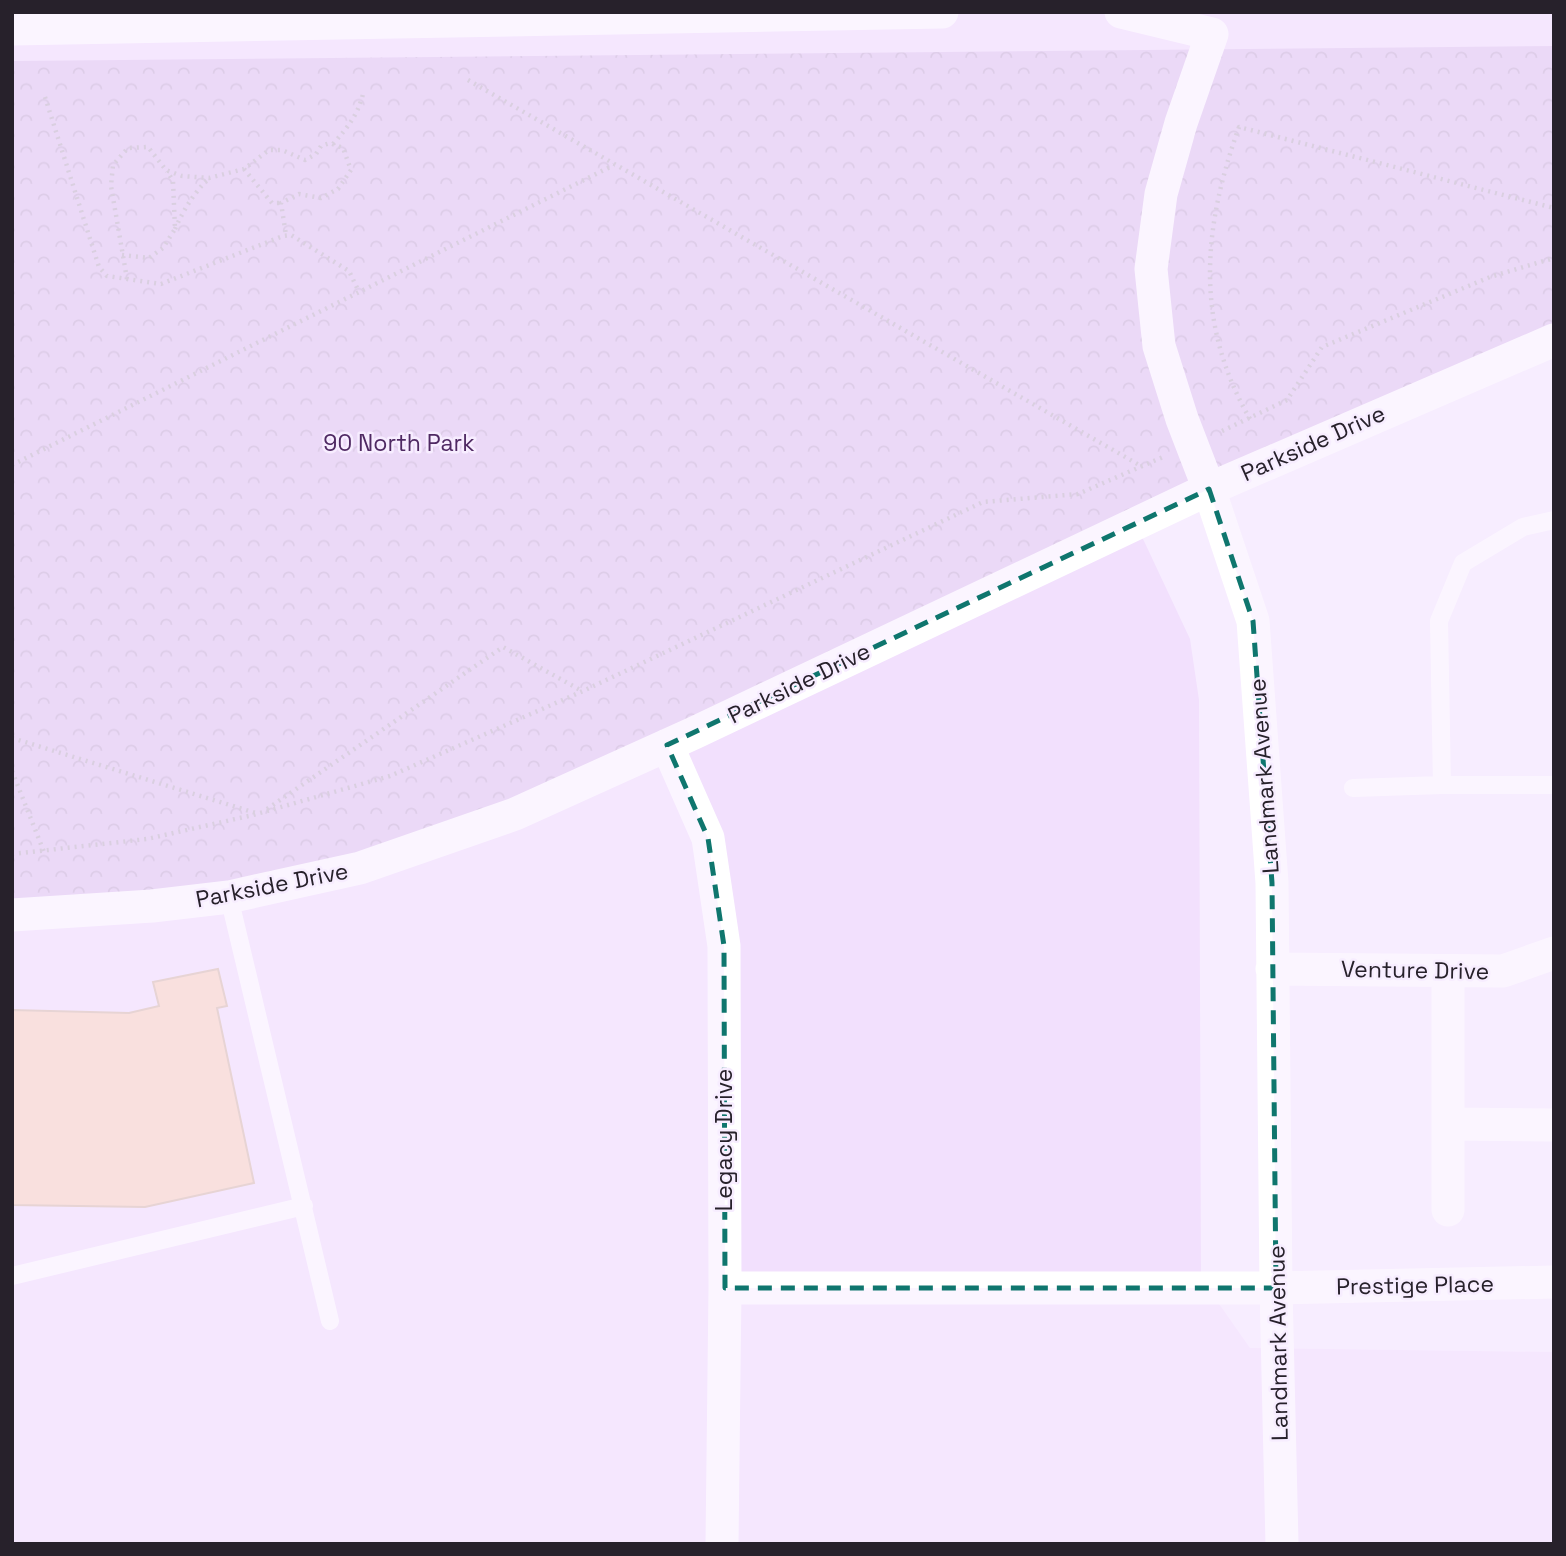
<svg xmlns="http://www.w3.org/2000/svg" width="1566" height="1556" font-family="'Space Grotesk',sans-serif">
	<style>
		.built { fill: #f2e0fd }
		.park { fill: url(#park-crowns) }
		.building { fill: #fad1b7; stroke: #d3b5a1; stroke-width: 2 }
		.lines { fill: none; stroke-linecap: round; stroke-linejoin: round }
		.path { stroke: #b5acbb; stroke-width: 4.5; stroke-dasharray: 2 5; stroke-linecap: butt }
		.service { stroke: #fff; stroke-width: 18 }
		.minor { stroke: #fff; stroke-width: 33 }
		.marked { fill: none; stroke: #0f766e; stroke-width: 5; stroke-dasharray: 14 9; stroke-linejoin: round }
		.labels { text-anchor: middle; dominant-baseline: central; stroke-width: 5; stroke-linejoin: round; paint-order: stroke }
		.park-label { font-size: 23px; fill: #4f2963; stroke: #f7edff }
		.street-label { font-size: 23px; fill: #27212b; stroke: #f7edff }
	</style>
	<defs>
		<pattern id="park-crowns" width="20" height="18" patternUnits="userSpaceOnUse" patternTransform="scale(1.75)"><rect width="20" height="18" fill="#dcc1ee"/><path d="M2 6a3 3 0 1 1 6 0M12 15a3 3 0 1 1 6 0" fill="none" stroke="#bda6cc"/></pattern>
	</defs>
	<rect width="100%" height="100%" fill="#f7edff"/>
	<path class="built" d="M12,12H1554V340L1136,524L1190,639L1199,700L1201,1278L1250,1348L1554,1352V1544H12Z"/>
	<path class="park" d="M1554,46V340L360,868L12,915V61Z"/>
	<path class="building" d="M218,969L227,1006L217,1008L254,1183L145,1207L12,1205V1010L129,1013L159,1006L153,982Z"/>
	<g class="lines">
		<path class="path" d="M468,80L1141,466
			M45,97L99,267L107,276L161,284L283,236L291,235L349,271L359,292
			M333,144C347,128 358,115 363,94
			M244,169L272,203H281
			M175,229C184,209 194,193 209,178
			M122,255L149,258L163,248L175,229L173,181L167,171
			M127,279L111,186L113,165L128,148L148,147L166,170L182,176L209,178L244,169L269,150H282L305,160L316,154L321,146L330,143L343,148L351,170L338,189L321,198L299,194L281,203L286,235
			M1250,419C1194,322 1203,228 1239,127L1554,208
			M1222,431L1287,400L1322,347L1490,277L1554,258
			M12,465L614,165
			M12,738L259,814
			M12,771L44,852
			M267,809L503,647L582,691
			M12,854L147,839L253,815L390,776L583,691L983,502L1078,494L1163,457"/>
		<path class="service" d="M1442,785L1439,621L1463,563L1523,527L1554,520
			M1353,788L1442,785H1554
			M229,897L330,1321
			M12,1276L304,1206"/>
		<path class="minor" d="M1121,12L1212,34L1181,123L1161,194L1151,269L1159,346L1182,419L1209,489L1253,621L1272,883L1276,1288L1282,1544
			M12,29L942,12
			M667,745L708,838L724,946L725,1288L722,1544
			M12,915L152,906L229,897L360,868L515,814L694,733L1209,489L1554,340
			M1272,969L1503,971L1554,953
			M1448,971V1210
			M1448,1124L1554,1125
			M725,1288H1276L1554,1282"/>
	</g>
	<path d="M0 0H1566V1556H0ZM1209,489L1253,621L1272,883L1276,1288H725L724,946L708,838L667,745Z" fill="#f7edff" fill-opacity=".55" fill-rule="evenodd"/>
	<path class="marked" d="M1209,489L1253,621L1272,883L1276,1288H725L724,946L708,838L667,745Z"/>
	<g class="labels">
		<g class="park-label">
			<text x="399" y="443">90 North Park</text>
		</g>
		<g class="street-label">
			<text transform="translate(1313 443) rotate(-24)">Parkside Drive</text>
			<text transform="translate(799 683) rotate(-26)">Parkside Drive</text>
			<text transform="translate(1264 776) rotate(-94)">Landmark Avenue</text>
			<text transform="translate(272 885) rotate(-11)">Parkside Drive</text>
			<text transform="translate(1415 970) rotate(1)">Venture Drive</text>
			<text transform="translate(724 1140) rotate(-90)">Legacy Drive</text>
			<text transform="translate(1415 1285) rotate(-1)">Prestige Place</text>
			<text transform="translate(1278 1343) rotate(-91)">Landmark Avenue</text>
		</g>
	</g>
	<rect width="1566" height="1556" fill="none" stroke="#27212b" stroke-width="28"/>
</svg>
